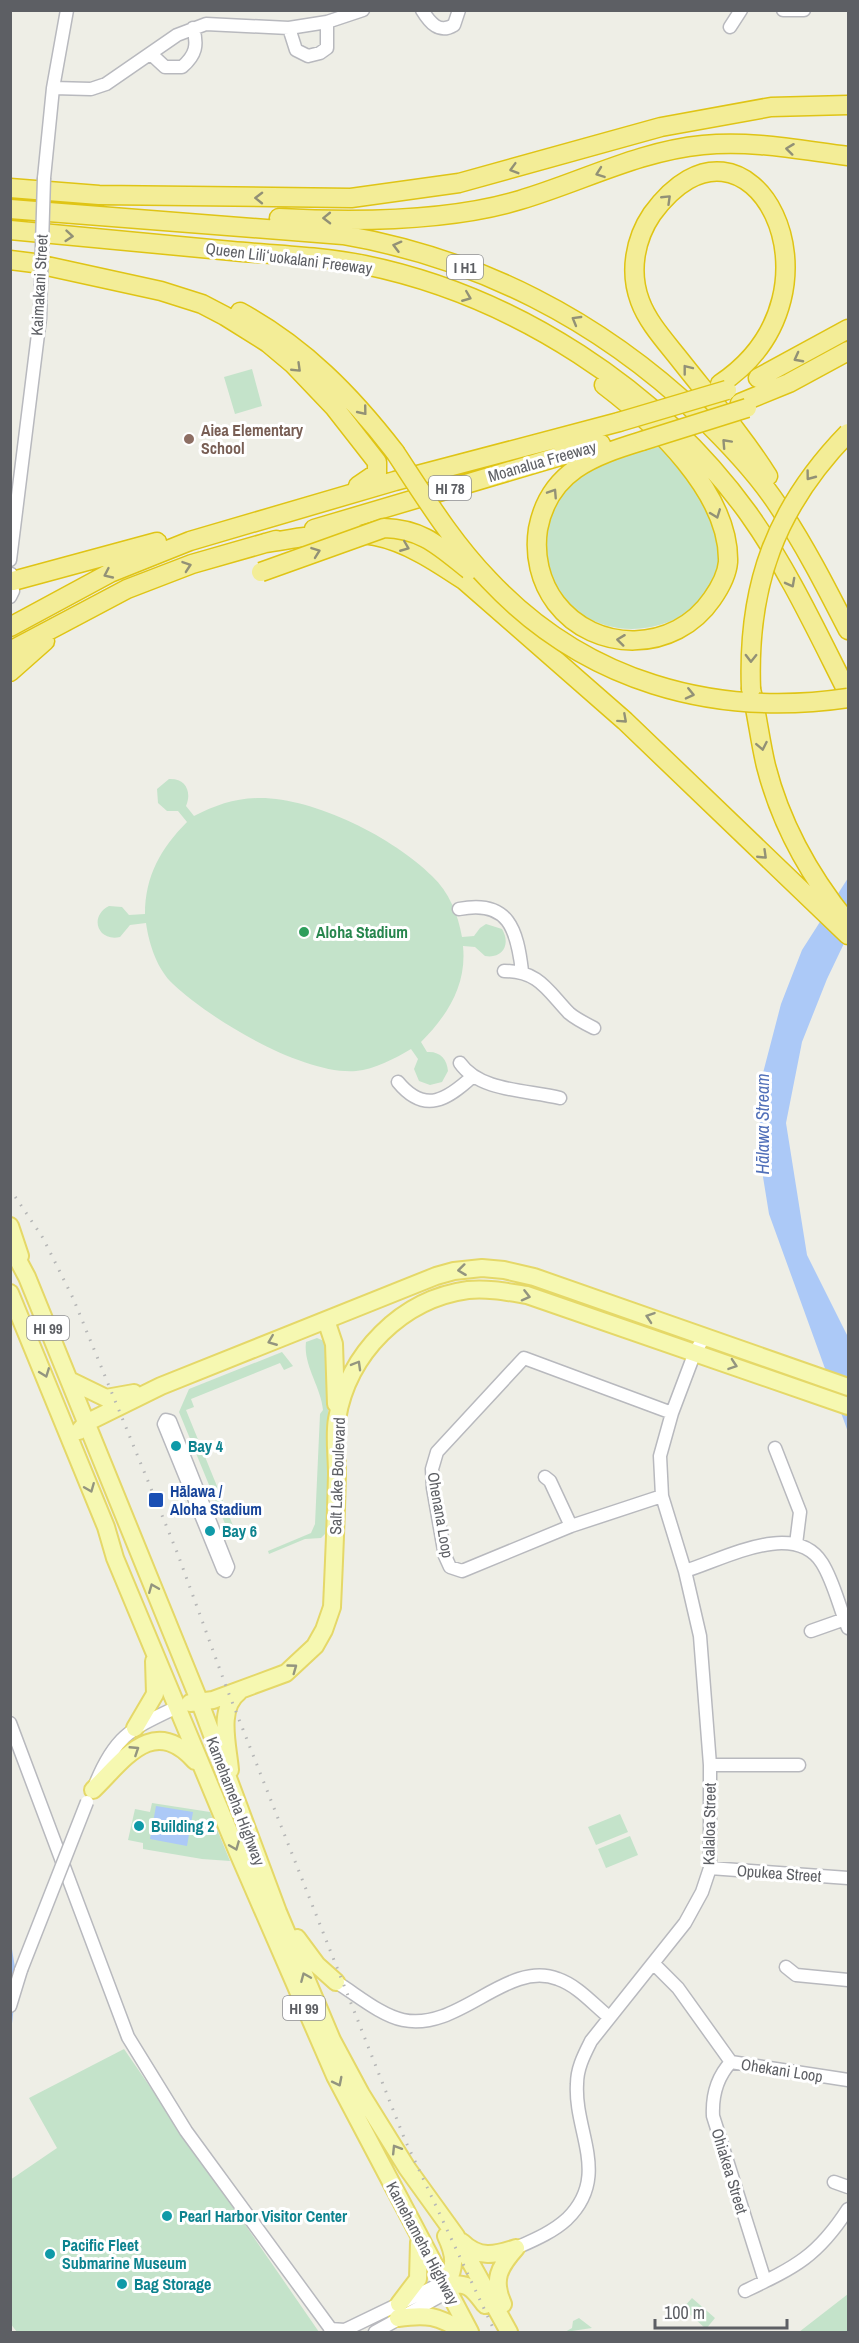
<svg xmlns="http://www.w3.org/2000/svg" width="859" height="2343" font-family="'Archivo Narrow',sans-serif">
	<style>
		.green { fill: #c4e3ca }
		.water { fill: #acc9f7 }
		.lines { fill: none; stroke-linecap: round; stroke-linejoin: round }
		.minor-casing { stroke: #b8b9be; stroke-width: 15 }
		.major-casing { stroke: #e5d868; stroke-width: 20 }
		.highway-casing { stroke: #dfc415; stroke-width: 21 }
		.minor { stroke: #fff; stroke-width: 12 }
		.major { stroke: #f6f8b1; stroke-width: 16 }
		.highway { stroke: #f3ed97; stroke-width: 18 }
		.rail { stroke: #b5b6b6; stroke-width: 3; stroke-dasharray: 1.5 8; stroke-linecap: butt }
		.minor-bridge-casing { stroke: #b8b9be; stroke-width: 15; stroke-linecap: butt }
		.highway-bridge-casing { stroke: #dfc415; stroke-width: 21; stroke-linecap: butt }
		.minor-bridge { stroke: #fff; stroke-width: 12 }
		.highway-bridge { stroke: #f3ed97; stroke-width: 18 }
		.oneway { stroke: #929176 }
		.oneway2 { stroke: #93957f }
		.education-dot { fill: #8d6e63; stroke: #fff; stroke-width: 2 }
		.leisure-dot { fill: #2e9e5b; stroke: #fff; stroke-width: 2 }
		.culture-dot { fill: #0f9aa8; stroke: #fff; stroke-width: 2 }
		.transit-dot { fill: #1a4fb4; stroke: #fff; stroke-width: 2 }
		.labels { text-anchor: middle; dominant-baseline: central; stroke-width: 6; stroke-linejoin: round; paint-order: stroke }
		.shield { fill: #fff; stroke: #8e8f92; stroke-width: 1.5 }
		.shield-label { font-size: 15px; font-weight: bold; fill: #5d5f64 }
		.street-label { font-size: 16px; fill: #5d5f64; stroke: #fff }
		.education-label { font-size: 16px; font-weight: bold; fill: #785e54; stroke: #fff; text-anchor: start }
		.leisure-label { font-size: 16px; font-weight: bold; fill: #27864d; stroke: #fff; text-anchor: start }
		.culture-label { font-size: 16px; font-weight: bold; fill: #0d838f; stroke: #fff; text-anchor: start }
		.transit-label { font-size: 16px; font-weight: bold; fill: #164399; stroke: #fff; text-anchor: start }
		.water-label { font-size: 18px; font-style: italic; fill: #5170b9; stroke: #fff }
	</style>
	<rect width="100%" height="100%" fill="#eeeee6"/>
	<path class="green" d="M252,369L262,406L235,414L224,377Z
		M667,445C682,465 702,485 713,507C717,516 717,529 718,538C732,636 585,665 550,574C548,569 544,562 543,557C542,549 545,538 546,530C552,472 621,455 667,445Z
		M169,779C186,778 192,792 186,806L194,816C216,805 235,798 260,798C315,798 394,838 432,876C449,892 458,914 462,937L474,936L480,928L486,924L502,929C511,944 503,959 485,956L475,947L463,946C467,985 447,1016 421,1042L427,1052C440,1051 447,1059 448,1071L442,1082L430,1085L419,1081L414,1069L418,1059L411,1049C394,1059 375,1069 356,1071C303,1075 211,1020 173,984C157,969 149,944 146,923L130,925L120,937C97,942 89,916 109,906L122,907L129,915L145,914C145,876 161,848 187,822L178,811H167L158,803L157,789Z
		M317,1338L329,1343L327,1532L321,1538L305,1539L269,1554L268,1551L311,1533L315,1524L320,1414L323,1410C321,1387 303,1365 306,1342Z
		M282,1352L293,1366L284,1370L280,1363L191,1399L194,1407L186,1410L234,1528L228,1531L179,1412L189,1389Z
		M152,1803L210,1812L230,1861L202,1859L143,1849V1843L128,1840L135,1809L150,1812Z
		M620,1814L628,1832L596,1845L588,1827Z
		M630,1836L638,1855L606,1868L598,1849Z
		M124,2049L319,2332H17L10,2323V2180L57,2148L29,2098Z
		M848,2294V2332H799Z
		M692,2298L715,2318L706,2329L683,2308Z
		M579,2318L592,2328L565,2332L572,2328L573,2321Z"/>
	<path class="water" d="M848,878V935L827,979L802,1042L786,1123L807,1255L848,1337V1432L769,1214L758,1146L763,1073L781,1004L802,950Z
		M156,1806L193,1812L187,1846L150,1839Z
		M11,1943L17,1980L11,2032Z"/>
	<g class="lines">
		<g class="minor-casing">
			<path id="minor" d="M422,10C430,23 439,34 454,25L459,10
				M783,10H804
				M730,27L741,10
				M289,28L296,50L308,56L320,53L327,48V22
				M151,54L165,67H182C196,55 198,45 193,28
				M53,88L91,89L106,84L177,35L206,24L289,28L327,22L363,10
				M44,178L53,88L67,10
				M10,560L40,318L41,278
				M10,597L13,591L11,574
				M459,909C509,899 517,930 522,971
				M504,971C539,971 547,990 569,1013C576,1019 586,1024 594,1028
				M460,1063C480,1092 529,1090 560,1098
				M398,1082C425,1115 448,1099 473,1076
				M166,1420L170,1421L228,1567L226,1571L223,1569L164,1424Z
				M775,1448L800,1512L796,1544
				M545,1477L550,1481L571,1526
				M662,1496L571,1526L462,1571L450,1567L445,1556L433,1488L432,1469L437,1452L524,1358L672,1413
				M685,1571C722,1560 794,1519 822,1563C834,1582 839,1607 848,1628
				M811,1631L845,1619
				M10,1723L128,2037L186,2131L333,2332
				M710,1765H799
				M95,1785C115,1735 131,1729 177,1707
				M710,1868L848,1878
				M654,1964L678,1988L731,2062L848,2080
				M786,1967L796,1975L848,1980
				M336,1982C356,1994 380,2015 403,2020C459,2032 507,1959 558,1979C578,1986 593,2004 609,2017
				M10,2006L21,1970
				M731,2062C717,2077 712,2096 713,2116L765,2281
				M834,2182L848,2187
				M516,2248C534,2240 553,2232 567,2219C611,2176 574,2132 577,2084C577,2068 584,2055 591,2041L685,1923L702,1892L710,1868V1765L700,1636L685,1571L662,1496L660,1456L672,1413L695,1352L705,1336
				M745,2291C795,2267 817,2257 848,2209
				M330,2329L345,2330L436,2286L446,2285L442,2295L375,2332"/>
		</g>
		<g class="major-casing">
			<path id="major" d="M10,1226L20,1256
				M10,1245L27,1277L199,1700L278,1912L332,2040L361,2094L407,2168L456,2236L509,2332
				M10,1293L106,1527L115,1558L238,1853L335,2076L470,2332
				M326,1320L334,1344L336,1404
				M69,1380L106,1398L134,1393
				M79,1431L86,1423L161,1386L436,1276L454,1271L482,1268L504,1270L534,1277L848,1387
				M190,1703L213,1700L286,1673L315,1646L324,1630L332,1607C334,1563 336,1518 337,1474C337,1456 334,1436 337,1419C348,1353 402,1299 468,1290C488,1288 508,1292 527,1295L848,1406
				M135,1728L155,1694L154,1661
				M230,1770C228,1746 217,1708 239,1692
				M93,1790C124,1760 153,1714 195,1761
				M297,1938L317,1965L336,1982
				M462,2242C479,2259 495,2255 516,2248
				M446,2285C456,2267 455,2255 446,2236
				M446,2285C469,2282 472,2288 485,2305
				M399,2304L418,2279L419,2242
				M503,2304C492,2280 499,2267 516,2248
				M398,2318C425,2314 440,2315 462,2332"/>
		</g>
		<g class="highway-casing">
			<path id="highway" d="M10,188L99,195L351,198L459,183L661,127L771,107L848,105
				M10,209L343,235C478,258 599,320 699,415C727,442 755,471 777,504C804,544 826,587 848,630
				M279,218C355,222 447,222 520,200C581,182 639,151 703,145C752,140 800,150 848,156
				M10,230C84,237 158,244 232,251C276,255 322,256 365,265C515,296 658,389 748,513C788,569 817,632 848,693
				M10,260L42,264
				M33,263L161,291L202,304L225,316L268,343L293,364L334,407L377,462V473L358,486
				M240,312C304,347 351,395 395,452
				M758,378L848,329
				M720,384C859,291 748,82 652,214C635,239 629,272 640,301C648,323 666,342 680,360C710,398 742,435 768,476
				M604,385C654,423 730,493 728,562C727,575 719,589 712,599C675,653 595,654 556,603C540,582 534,555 538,529C549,471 593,456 642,441
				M740,403L789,383L848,351
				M314,529L601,444
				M265,543C300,538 339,529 375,536C407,542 438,563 465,581L625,721L848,935
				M13,581L157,542
				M10,627L110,573L190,541L395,481L619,422
				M10,651L127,589L192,564L276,540
				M10,672L45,641
				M751,689C757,714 760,741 766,766C781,825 810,876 847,922"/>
		</g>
		<use href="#minor" class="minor"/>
		<use href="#major" class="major"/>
		<use href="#highway" class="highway"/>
		<path class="rail" d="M10,1189L43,1238L73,1298L177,1552L227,1689L405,2140L495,2332"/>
		<g class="minor-bridge-casing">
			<path id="minor-bridge" d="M41,278L44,178
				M21,1970L87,1802"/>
		</g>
		<g class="highway-bridge-casing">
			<path id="highway-bridge" d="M619,422L727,390
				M642,441L747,408
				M395,452C424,496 452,542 489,580C584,681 713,718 848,698
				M261,572L384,528C423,529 440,547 469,570
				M751,689C747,585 776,507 848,433"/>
		</g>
		<use href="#minor-bridge" class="minor-bridge"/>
		<use href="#highway-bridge" class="highway-bridge"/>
	</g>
	<defs><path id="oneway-chevron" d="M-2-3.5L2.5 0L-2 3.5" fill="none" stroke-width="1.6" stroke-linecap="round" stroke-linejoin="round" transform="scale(1.5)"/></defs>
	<g class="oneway">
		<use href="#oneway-chevron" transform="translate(790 149) rotate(-173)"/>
		<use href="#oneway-chevron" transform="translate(514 169) rotate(164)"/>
		<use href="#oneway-chevron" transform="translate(600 173) rotate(160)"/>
		<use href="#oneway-chevron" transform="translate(259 198) rotate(-179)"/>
		<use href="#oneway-chevron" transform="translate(667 199) rotate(-44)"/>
		<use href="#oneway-chevron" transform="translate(327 218) rotate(179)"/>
		<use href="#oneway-chevron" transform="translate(69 236) rotate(5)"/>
		<use href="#oneway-chevron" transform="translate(397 246) rotate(-165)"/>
		<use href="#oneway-chevron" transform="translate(467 297) rotate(22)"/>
		<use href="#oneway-chevron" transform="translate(576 320) rotate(-150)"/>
		<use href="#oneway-chevron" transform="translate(798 358) rotate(152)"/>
		<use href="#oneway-chevron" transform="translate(297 368) rotate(44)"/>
		<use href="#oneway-chevron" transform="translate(687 369) rotate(-128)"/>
		<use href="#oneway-chevron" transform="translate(363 411) rotate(51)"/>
		<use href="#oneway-chevron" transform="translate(726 443) rotate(-133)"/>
		<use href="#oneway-chevron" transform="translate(810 476) rotate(127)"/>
		<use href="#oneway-chevron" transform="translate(553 493) rotate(-57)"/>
		<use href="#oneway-chevron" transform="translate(716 514) rotate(69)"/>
		<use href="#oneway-chevron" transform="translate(405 547) rotate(22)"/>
		<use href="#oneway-chevron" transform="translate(316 552) rotate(-20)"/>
		<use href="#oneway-chevron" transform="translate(187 566) rotate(-19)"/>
		<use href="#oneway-chevron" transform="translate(108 574) rotate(155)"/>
		<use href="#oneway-chevron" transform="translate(791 583) rotate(62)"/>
		<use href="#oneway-chevron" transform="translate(621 640) rotate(-173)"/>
		<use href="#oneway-chevron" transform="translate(751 658) rotate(91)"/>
		<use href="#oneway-chevron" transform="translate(690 694) rotate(13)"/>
		<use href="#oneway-chevron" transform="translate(623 719) rotate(42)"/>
		<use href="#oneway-chevron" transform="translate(762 746) rotate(79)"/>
		<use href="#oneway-chevron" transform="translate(763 855) rotate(44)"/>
	</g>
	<g class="oneway2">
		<use href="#oneway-chevron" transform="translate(462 1270) rotate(173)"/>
		<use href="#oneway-chevron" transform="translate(526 1296) rotate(14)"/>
		<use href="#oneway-chevron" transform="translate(650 1317) rotate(-161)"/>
		<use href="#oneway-chevron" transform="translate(272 1341) rotate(158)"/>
		<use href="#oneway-chevron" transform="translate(357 1365) rotate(-60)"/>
		<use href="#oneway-chevron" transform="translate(733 1365) rotate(19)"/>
		<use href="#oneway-chevron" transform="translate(45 1373) rotate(69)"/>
		<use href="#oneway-chevron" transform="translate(90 1488) rotate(68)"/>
		<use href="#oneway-chevron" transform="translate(153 1588) rotate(-112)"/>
		<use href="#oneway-chevron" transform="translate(293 1668) rotate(-36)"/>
		<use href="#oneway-chevron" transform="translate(135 1750) rotate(-33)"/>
		<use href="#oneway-chevron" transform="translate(235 1846) rotate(68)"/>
		<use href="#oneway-chevron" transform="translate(305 1977) rotate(-113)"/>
		<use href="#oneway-chevron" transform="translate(338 2082) rotate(63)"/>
		<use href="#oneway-chevron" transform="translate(396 2149) rotate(-122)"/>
	</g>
	<circle class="education-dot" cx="189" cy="439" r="6"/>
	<circle class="leisure-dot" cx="304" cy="932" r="6"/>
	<g class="culture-dot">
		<circle cx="176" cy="1446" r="6"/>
		<circle cx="210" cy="1531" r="6"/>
		<circle cx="139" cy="1826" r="6"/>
		<circle cx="167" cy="2216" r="6"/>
		<circle cx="50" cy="2254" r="6"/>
		<circle cx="122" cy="2284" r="6"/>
	</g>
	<rect class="transit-dot" x="148" y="1492" width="16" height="16" rx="3"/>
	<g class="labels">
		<g class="shield">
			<rect x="447" y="255" width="36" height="24" rx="4.5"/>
			<rect x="429" y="476" width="42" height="24" rx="4.5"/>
			<rect x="27" y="1316" width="42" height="24" rx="4.5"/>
			<rect x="283" y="1996" width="42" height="24" rx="4.5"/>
		</g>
		<g class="shield-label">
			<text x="465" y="267">I H1</text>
			<text x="450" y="488">HI 78</text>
			<text x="48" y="1328">HI 99</text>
			<text x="304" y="2008">HI 99</text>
		</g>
		<g class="street-label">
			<text transform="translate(289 258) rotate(7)">Queen Liliʻuokalani Freeway</text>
			<text transform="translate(39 285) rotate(-87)">Kaimakani Street</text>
			<text transform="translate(542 461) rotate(-16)">Moanalua Freeway</text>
			<text transform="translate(337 1476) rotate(-88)">Salt Lake Boulevard</text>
			<text transform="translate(441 1515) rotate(80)">Ohenana Loop</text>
			<text transform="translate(236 1801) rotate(69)">Kamehameha Highway</text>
			<text transform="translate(709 1824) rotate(-89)">Kalaloa Street</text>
			<text transform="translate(779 1873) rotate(4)">Opukea Street</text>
			<text transform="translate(782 2070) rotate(9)">Ohekani Loop</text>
			<text transform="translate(730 2171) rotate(73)">Ohiakea Street</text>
			<text transform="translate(423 2243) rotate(62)">Kamehameha Highway</text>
		</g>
		<g class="education-label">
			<text x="201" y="430">Aiea Elementary<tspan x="201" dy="18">School</tspan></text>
		</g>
		<g class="leisure-label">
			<text x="316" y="932">Aloha Stadium</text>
		</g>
		<g class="culture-label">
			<text x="188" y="1446">Bay 4</text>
			<text x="222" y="1531">Bay 6</text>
			<text x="151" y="1826">Building 2</text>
			<text x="179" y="2216">Pearl Harbor Visitor Center</text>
			<text x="62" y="2245">Pacific Fleet<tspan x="62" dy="18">Submarine Museum</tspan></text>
			<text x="134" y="2284">Bag Storage</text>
		</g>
		<g class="transit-label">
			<text x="170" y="1491">Hālawa /<tspan x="170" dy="18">Aloha Stadium</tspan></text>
		</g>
		<g class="water-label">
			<text transform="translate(762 1124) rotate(-90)">Hālawa Stream</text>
		</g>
	</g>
	<rect width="859" height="2343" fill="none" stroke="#5d5f64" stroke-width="24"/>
	<path d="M655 2319v9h132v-9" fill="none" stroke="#5d5f64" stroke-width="3"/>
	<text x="664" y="2319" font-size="18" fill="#5d5f64" stroke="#ffffff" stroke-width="4.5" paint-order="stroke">100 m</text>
</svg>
